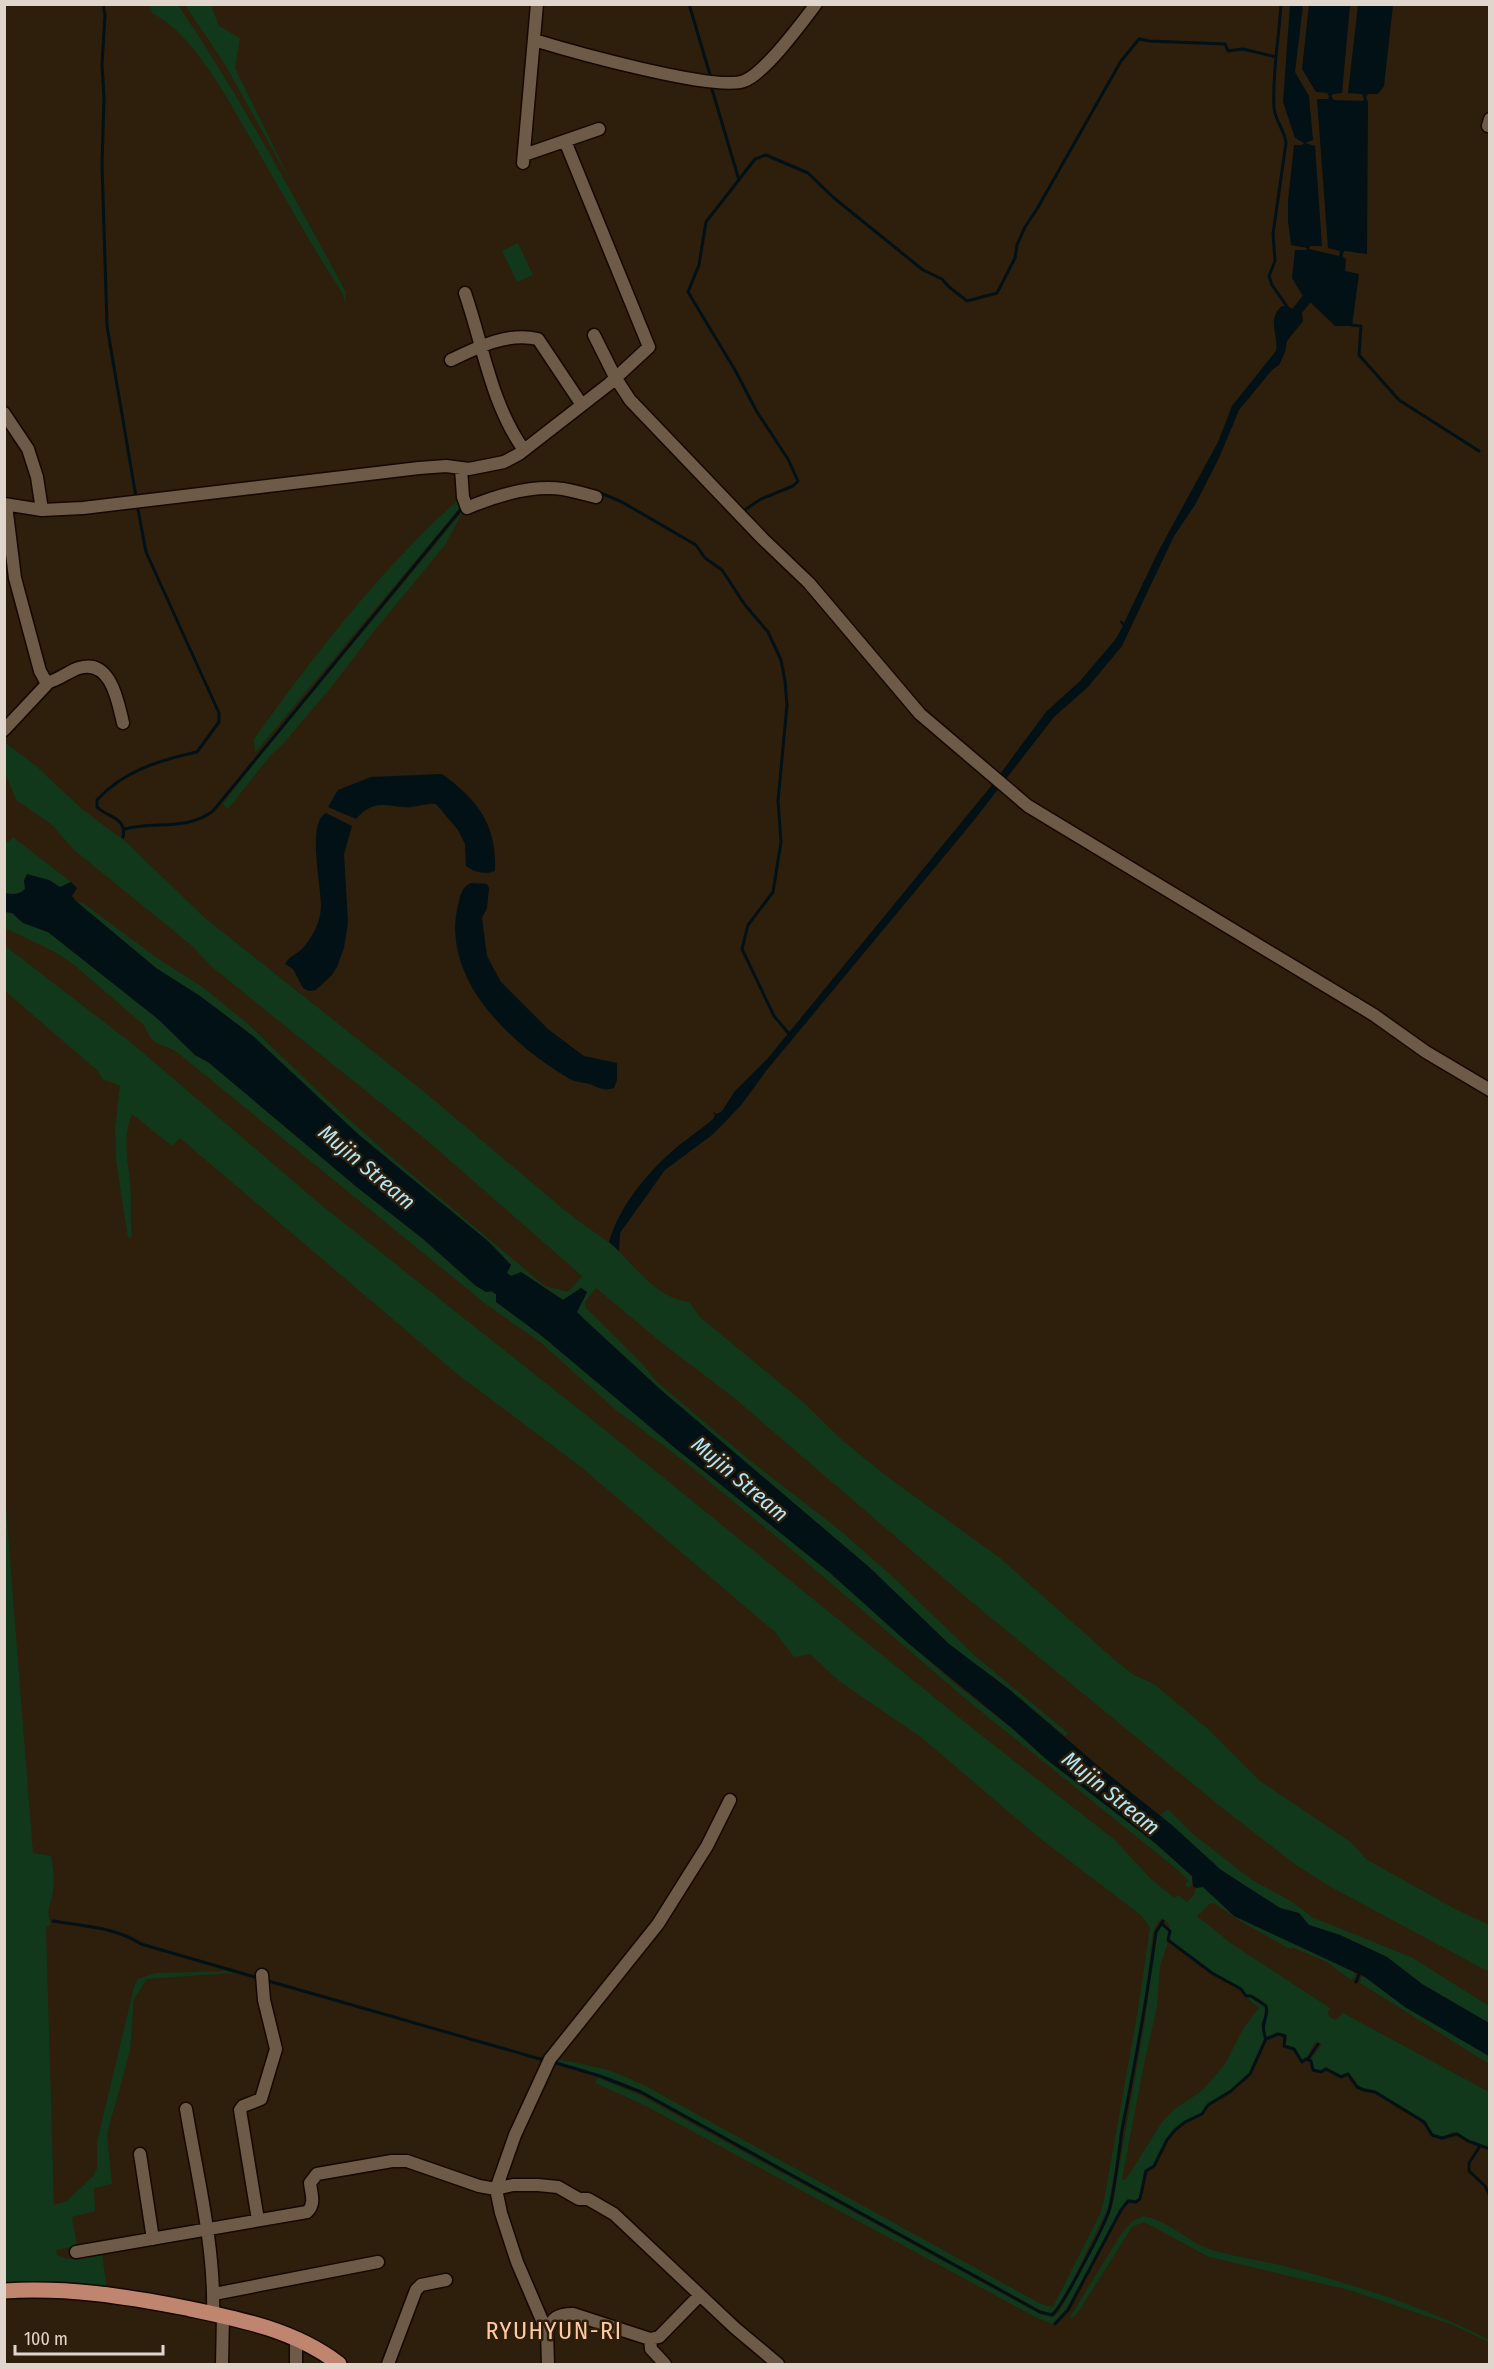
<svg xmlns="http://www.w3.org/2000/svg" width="1494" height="2369" font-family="'Fira Sans Condensed',sans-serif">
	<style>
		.green { fill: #11381a }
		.water { fill: #021115 }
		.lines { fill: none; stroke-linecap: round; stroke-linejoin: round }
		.stream { stroke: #021115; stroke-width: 3 }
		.canal { stroke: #021115; stroke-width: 10 }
		.minor-casing { stroke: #150800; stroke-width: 15 }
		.major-casing { stroke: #150800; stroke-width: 18 }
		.minor { stroke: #6d5a47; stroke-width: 12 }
		.major { stroke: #bf856e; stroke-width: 15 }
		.labels { text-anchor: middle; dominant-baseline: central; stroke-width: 5; stroke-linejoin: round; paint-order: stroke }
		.water-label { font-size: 22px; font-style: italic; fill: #b0e8f9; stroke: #2e1e0c }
		.quarter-label { font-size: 24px; letter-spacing: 1.5px; fill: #ffcaa2; stroke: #2e1e0c }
	</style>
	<rect width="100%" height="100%" fill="#2e1e0c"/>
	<path class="green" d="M150,5H178C240,96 293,195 346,292L345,300L344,301L343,294C310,244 282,192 252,141C228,100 195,35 152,13Z
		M185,5H211L219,26L240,38L235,68L292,184L224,63Z
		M518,243L533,275L517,282L502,251Z
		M459,499L462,505L255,753L254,739C315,654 380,570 459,499Z
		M463,511L445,545L375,630L333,685L283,744L270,756L228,809L223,804L260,756Z
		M4,742L35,765L82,809L126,842L205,918L428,1095L568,1213C582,1224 596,1233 610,1243C635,1264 654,1298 689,1302L700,1317L803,1402L843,1441L889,1478L1000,1558L1116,1661L1134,1675L1154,1684L1208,1729L1260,1781L1352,1843L1366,1859L1455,1909L1489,1925V1972L1329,1886L1296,1865L1221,1807L968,1599L733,1397L662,1343L596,1288L585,1302V1307L645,1367L656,1381L747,1458L842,1532L903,1586L973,1654L1068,1733L1065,1736L1010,1690L949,1644L869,1567L661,1390L585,1320L577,1312L587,1292L581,1288L563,1300L521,1272L512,1276L507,1273L511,1265L489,1242L359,1135L253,1036L200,996L156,968L77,902L83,903L160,960L201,986L247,1023L325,1098L397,1162L545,1286L568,1292L582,1276L423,1137L213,968L191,945L74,850L51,824L16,800L5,773Z
		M13,837L71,882L60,888L49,880H24L25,889C18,895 13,894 5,893L4,842H8Z
		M4,912L12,913L23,923L48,932L158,1019L195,1055L208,1062L358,1188L422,1238L476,1286L496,1294V1302L542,1336L674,1447L829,1572L954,1683L1013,1729L1046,1759L1155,1843L1192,1876V1885L1189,1888L1185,1885L1188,1880L1179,1871L967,1700L785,1544L689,1465L616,1410L540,1342L487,1305L178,1053C162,1042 152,1048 145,1026L73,964L55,952L5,928Z
		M4,945L134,1045L320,1204L600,1426L977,1732L1115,1840L1150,1878L1174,1898L1178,1895L1187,1902L1195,1894L1194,1892L1196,1888L1203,1887L1235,1916L1354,1972L1355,1977L1351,1980L1327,1962L1294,1948H1288L1240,1921L1214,1903L1209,1904L1197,1916L1232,1944L1330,2008L1328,2012L1329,2017L1336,2020L1343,2013L1489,2092V2148L1468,2140L1458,2133L1453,2132L1442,2137L1433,2134L1426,2121L1376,2091L1360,2087L1349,2073L1341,2075L1326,2067L1321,2070L1314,2069L1311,2059L1322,2044L1315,2042L1307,2057L1302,2060L1295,2048L1285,2045L1287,2037L1284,2033H1278L1267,2038L1263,2025L1269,2011C1266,2002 1255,1994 1246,1995C1236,1982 1225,1981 1211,1971C1197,1961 1186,1950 1171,1943C1167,1934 1174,1924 1162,1919L1158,1921L1153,1933L1142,2020L1108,2208L1069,2288L1055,2311L1047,2314L641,2091L621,2082L553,2061L558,2059L609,2070L644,2085L1041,2304L1053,2307L1100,2214L1104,2200L1137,2015L1150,1928L1142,1916L1037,1836L922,1738L839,1681L810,1654L794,1657L775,1632L581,1467L456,1373L180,1138L172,1146L132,1114C120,1142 131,1170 131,1199C131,1212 130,1223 132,1237L128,1238L116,1161L115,1128L120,1086L102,1079L98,1071L5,991Z
		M4,1482L33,1853L51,1856C53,1867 55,1880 53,1891C51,1907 45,1909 51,1925L46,1927L54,2205L67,2201L93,2176L97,2169V2142L134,1987L138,1979L155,1973L227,1971L235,1973L147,1979L134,1999L130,2051L107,2134L112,2184L94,2188L95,2211L72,2217L77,2246L56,2250L57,2255L68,2259L102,2255L107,2288C73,2279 40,2282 5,2283Z
		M1168,1809L1193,1834L1252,1880L1291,1901L1312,1917L1413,1958L1489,2006V2023L1422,1984L1387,1957L1340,1935L1309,1925L1299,1913L1280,1908L1251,1890L1221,1870L1160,1815Z
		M1161,1925L1168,1931L1167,1946L1160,1966L1157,2007L1145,2059L1122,2179L1125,2180L1128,2176L1162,2122L1176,2108L1203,2090L1225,2064L1243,2029L1259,2008L1246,1997H1251L1265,2006L1266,2012L1261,2024L1264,2038L1249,2073L1226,2094L1208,2104L1202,2113L1185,2121L1175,2129L1166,2139L1154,2165L1144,2171L1140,2197L1136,2200L1128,2199L1120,2210L1067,2308L1052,2324L1037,2318L642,2104L595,2083L598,2078L640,2095L1040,2314L1053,2317L1059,2312L1072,2289L1112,2208L1145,2021L1156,1934Z
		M1361,1977H1365L1405,2007L1489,2056V2064L1360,1983Z
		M1143,2216C1169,2220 1187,2242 1212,2250C1236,2257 1260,2260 1284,2266C1354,2285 1425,2306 1489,2340V2342L1453,2325L1349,2290L1209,2257L1144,2222L1132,2227L1079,2311L1071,2319L1070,2317L1123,2231L1133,2221Z"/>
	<path class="water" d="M1290,5H1303L1295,72L1309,96L1313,140L1305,143L1315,146L1322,246H1310L1309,249L1339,256L1340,251L1328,248L1317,99H1328L1329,96L1327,93L1316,92L1302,69L1309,5H1350L1342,93L1333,94L1331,96L1334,100L1362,101L1364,99L1362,94L1348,93L1358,5H1393L1384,86L1378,94H1368L1366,97L1368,102L1367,254L1345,251L1343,253V257L1346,259L1345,271L1359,274L1352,326H1335L1311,303H1307L1292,278L1295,250H1306L1307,248L1291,245L1288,221V201L1294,145H1302L1304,143L1295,138L1283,102Z
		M1282,306C1292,306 1295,312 1302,313L1303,321L1287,341L1285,352L1279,365L1272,370L1239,410L1219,458L1195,505L1174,536L1122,646L1088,687L1054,717L971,824L766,1071L742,1104L725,1122L712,1135L665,1170L620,1233L619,1251L609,1242C619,1208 643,1178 669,1154C683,1141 699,1131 713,1119L715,1115L713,1112L717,1114L722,1111L735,1091L768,1058L992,785L1046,712L1080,681L1115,640L1123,626L1120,622L1121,620L1124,623L1158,552L1218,442L1232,406L1276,351C1279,335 1266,320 1282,306Z
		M442,774C478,800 497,825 495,871C485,875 474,872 466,866L465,844L458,830L436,804C427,803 421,806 412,807C388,809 377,796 356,819L328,807L338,790L371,777Z
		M326,813L352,826L344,854L348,923L344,948L337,967L332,975L316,990L309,991L303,988L293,969L285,964C289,956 296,955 302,949C313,936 320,924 321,907C322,888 306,823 326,813Z
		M27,874L49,880L60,887L71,882L77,888L72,896L77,902L156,968L200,996L253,1036L359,1135L489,1242L511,1265L507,1273L511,1276L521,1272L563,1300L581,1288L587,1292L577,1312L585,1320L661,1390L869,1567L949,1644L1010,1690L1103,1770L1173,1826L1221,1870L1280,1908L1299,1913L1309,1925L1340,1935L1387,1957L1422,1984L1489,2023V2056L1405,2007L1365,1977L1234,1916L1203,1887L1196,1888L1193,1886L1192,1876L1155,1843L1046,1759L1013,1729L908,1643L829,1572L674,1447L542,1336L496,1302V1294L492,1291L486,1292L476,1286L422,1238L358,1188L208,1062L195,1055L158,1019L48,932L23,923L12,913L5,912V893C13,895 19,895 25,889L24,880Z
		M471,883L487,884L489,888L487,908L482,918L487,956L501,982L549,1030L584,1056L617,1063V1080L614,1088C606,1091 600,1089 592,1085C585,1082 577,1083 570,1079C531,1057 482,1015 465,973C456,952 452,928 458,906C460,897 461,887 471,883Z"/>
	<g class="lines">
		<path class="stream" d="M103,4L105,15L102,65L104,97L102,164L107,326L136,497
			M689,4L711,78
			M1281,4C1279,39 1272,74 1274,108C1275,120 1285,131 1286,143L1273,234L1275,261L1269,276L1272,285L1288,308
			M711,86L739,180
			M1351,325L1361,326L1359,355L1399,400L1479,451
			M596,491L622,502L696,545L705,558L722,570L745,605L768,632L781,660L785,681L787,705L778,801L781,842L773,892L748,925L742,949L774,1016L790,1035
			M746,509L761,499L793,486L798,481L788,459L757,412L735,370L688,292L699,265L706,222L755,159L766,155L808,173L834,198L923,270L942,279L948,286L967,301L971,300L997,293L1015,258L1017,245L1025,227L1037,209L1121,61L1139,39L1149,41L1225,44L1228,51L1243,49L1276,57
			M125,829C154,821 187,831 213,811L462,508
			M123,837C127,817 108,818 97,807V800C123,771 160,760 197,752L219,722V713L146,552L137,504
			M53,1921C83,1926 115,1927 141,1944L258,1978
			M1161,1923L1170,1931L1168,1940L1212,1973L1241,1989L1246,1996H1251L1266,2006C1269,2019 1259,2022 1266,2039
			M265,1980L547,2061
			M1356,1982L1360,1972
			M1308,2059L1318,2044
			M553,2062L600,2076L641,2092L1040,2312L1052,2315C1062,2307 1107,2222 1110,2207C1116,2182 1118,2156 1122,2130C1135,2064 1147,1999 1156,1932L1163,1921
			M1480,2146L1469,2163V2171L1485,2186L1490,2196
			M1055,2324L1068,2310L1121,2210L1128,2201L1136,2202L1140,2199L1146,2171L1154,2166L1167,2140L1175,2130L1185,2122L1202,2114L1208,2105L1231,2091L1250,2074L1266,2039L1278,2034L1285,2036L1284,2046L1294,2049L1302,2062L1306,2059L1311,2061L1313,2070L1321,2072L1326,2069L1341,2077L1348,2074L1357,2087L1364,2090L1375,2092L1424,2122L1432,2135L1442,2138L1457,2134L1468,2141L1490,2149"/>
		<path class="canal" d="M1289,322C1296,310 1306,303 1311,291"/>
		<g class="minor-casing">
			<path id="minor" d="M534,40C570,51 715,92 744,81C765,73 801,24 816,4
				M1488,126L1490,119
				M524,155L599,129
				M523,163L537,4
				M465,293C483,345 491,404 524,450
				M594,335L615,377L630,400L763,539L809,583L920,714L1028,806L1374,1015L1426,1052L1490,1090
				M451,360C478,347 507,332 538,339L582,405
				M4,413L28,449L37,477L42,510
				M461,468L463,497L467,508C495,496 532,485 563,489C574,491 585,494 596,497
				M4,504L42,510L83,508L419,468L446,466L469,469L504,462L519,454L609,384L649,347L565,141
				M6,505L15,578L40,671L45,680L49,682C60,679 69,671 79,668C111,658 118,702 123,723
				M4,730L49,682
				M186,2109C197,2175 215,2247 213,2314
				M140,2154L153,2239
				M496,2189L515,2135L550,2059L658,1924L707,1846L730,1800
				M496,2189L513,2185H538L558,2187L579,2199H588L614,2214L735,2328L778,2364
				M258,2220L240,2110L243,2106L261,2099L276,2049L264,2000L262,1975
				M76,2252L307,2212C316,2204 311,2193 310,2183L317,2174L392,2161H407L479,2186L496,2189L501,2213L517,2262L547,2332L548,2364
				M214,2294L378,2262
				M547,2332C552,2318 557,2314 573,2314L650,2339L659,2337L700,2295
				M650,2339L651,2349L665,2364
				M222,2364L223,2316
				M296,2364V2338
				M388,2364L416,2290L421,2285L446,2280"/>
		</g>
		<g class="major-casing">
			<path id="major" d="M4,2291C67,2287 125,2296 186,2308C239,2319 295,2330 339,2364"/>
		</g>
		<use href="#minor" class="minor"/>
		<use href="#major" class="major"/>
	</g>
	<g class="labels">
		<g class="water-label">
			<text transform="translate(367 1167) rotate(40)">Mujin Stream</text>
			<text transform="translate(740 1479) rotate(40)">Mujin Stream</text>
			<text transform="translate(1111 1793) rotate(39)">Mujin Stream</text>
		</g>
		<g class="quarter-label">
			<text x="554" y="2331">RYUHYUN-RI</text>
		</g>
	</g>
	<rect width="1494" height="2369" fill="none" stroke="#e1d6cb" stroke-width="12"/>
	<path d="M15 2345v9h148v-9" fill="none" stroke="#e1d6cb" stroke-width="3"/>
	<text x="24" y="2345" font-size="18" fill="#e1d6cb" stroke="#2e1e0c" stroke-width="4.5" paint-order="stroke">100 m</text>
</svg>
